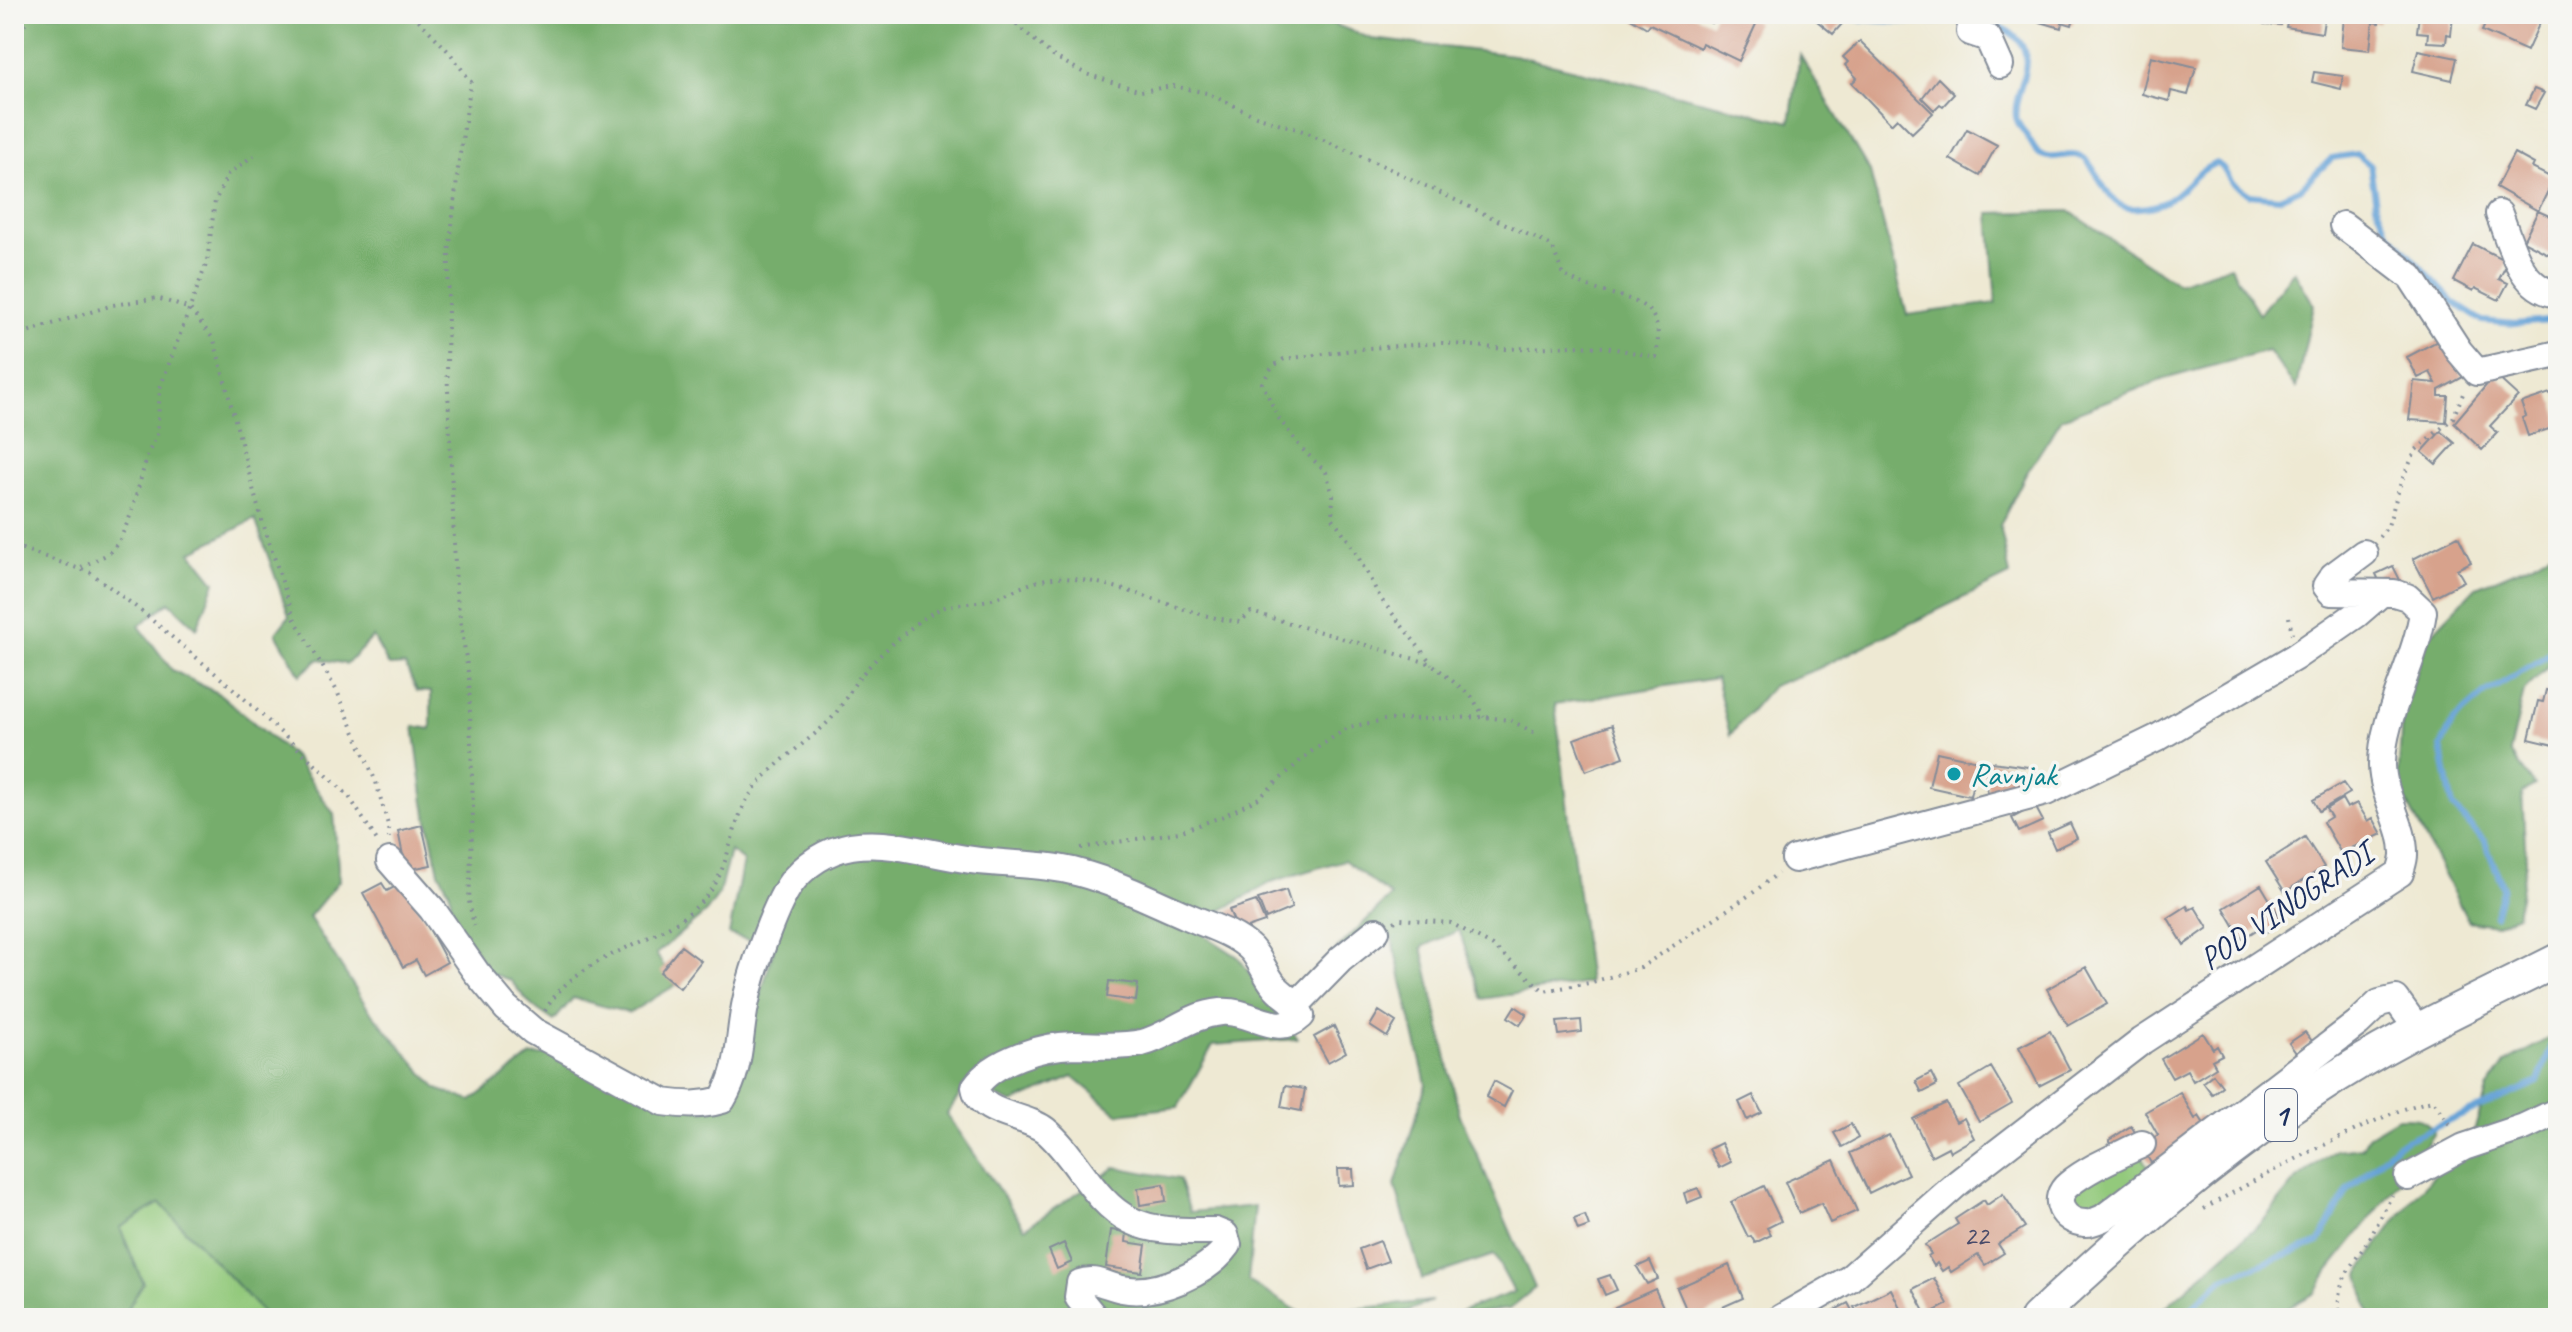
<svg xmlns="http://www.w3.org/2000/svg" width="2572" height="1332" font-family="Caveat,sans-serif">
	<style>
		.green { fill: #93c97c; stroke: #577c6d; stroke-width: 2 }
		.forest { fill: #76ad6c; stroke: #486e65; stroke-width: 2; fill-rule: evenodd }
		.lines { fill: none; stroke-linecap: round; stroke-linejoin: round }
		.stream { stroke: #66a3d7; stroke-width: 6 }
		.building { fill: #d7a28c }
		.minor-casing { stroke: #848c98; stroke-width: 30 }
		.major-casing { stroke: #848c98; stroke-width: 36 }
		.path { stroke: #848c98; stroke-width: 4; stroke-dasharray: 2 6; stroke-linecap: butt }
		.minor { stroke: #fff; stroke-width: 26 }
		.major { stroke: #fff; stroke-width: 32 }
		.culture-dot { fill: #0f9aa8; stroke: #f6f6f2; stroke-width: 3 }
		.labels { text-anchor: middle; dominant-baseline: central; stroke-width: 7; stroke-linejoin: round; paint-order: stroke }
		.number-label { font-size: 28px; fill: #4a4c6a }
		.shield { fill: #f6f6f2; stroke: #5d6b8a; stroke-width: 2 }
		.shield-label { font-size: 30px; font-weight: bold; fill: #1b2f5e }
		.culture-label { font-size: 32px; fill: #0d838f; stroke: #f6f6f2; text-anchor: start }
		.street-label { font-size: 32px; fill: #1b2f5e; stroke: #f6f6f2 }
	</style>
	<rect width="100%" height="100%" fill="#f6f6f2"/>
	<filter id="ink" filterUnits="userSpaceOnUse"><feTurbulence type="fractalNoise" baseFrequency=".0125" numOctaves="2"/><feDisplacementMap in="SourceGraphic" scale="16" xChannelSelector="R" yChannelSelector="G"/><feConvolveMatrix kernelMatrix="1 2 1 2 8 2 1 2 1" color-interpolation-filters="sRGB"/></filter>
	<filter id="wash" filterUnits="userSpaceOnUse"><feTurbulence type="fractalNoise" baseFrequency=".006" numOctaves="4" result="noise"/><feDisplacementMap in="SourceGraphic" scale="32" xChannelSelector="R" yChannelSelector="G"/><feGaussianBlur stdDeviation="1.8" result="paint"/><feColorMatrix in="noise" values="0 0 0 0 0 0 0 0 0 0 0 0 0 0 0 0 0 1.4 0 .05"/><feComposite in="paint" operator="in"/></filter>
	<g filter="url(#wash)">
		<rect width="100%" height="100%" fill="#eee9d3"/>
		<path class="green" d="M2139,1150L2150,1170L2092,1213L2073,1209L2071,1193Z
			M160,1203L268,1318H122L143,1283L120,1228Z"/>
		<path class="forest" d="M14,14H1308L1372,39L1514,55L1790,122L1800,55L1870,172L1907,315L1996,303L1989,213L2069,211L2177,283L2230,266L2259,314L2294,271L2314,305L2296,388L2268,351L2164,379L2062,418L2026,474L2000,525L2010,575L1817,669L1772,686L1730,735L1716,678L1555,704L1589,983L1482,999L1459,930L1422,947L1459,1113L1535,1288L1509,1309L1446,1317L1514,1292L1494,1255L1422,1279L1395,1185L1426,1084L1392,938L1337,949L1391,896L1344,860L1274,881L1192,927L1238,957L1297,1039L1213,1045L1178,1107L1118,1114L1073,1077L1012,1103L968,1083L947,1114L1025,1228L1116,1167L1179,1179L1190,1212L1255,1206L1248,1281L1303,1314L1432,1301L1390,1318H268L160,1203L120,1228L143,1283L122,1318H14ZM255,519L289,616L276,633L300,675L319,659L347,664L373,637L389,666L405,665L417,691L431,692V729L414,726L424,803L439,872L450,893L452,917L490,973L510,980L531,1005L554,1021L573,998L629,1013L676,985L656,954L706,912L719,894L730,851L743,861L729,934L774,948L753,1022L705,1111L571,1053L531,1056L471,1101L437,1089L369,1010L309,917L339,881L334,814L294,757L221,695L172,670L139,626L169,602L197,628L215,582L191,552Z
			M2558,547V641L2546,669L2524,691L2510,752L2535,786L2522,793L2526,861L2517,915L2495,925L2468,921L2398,785L2402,714L2429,636L2476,587L2533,563Z
			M2558,1033V1318H2371L2359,1275C2373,1248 2416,1192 2439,1171C2447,1165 2457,1160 2466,1155L2488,1088L2505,1063Z
			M2398,1118C2414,1118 2426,1116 2434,1133L2410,1169L2329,1270L2315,1293L2270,1318H2153L2264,1220L2297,1179L2335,1150L2362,1147L2368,1136Z"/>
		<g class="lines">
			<path class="stream" d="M1847,14L1856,19L1918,23L1965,20
				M1976,21C2007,26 2033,39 2024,75C2021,89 2014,102 2016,117C2017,124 2024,131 2028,138C2031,142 2034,149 2038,153C2054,164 2068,149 2084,158C2096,166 2103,192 2116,202C2123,208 2129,209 2139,208C2180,206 2184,177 2216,163L2222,167L2232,183L2250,195L2279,198L2300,189L2332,158L2357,154L2370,165L2376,204L2388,232L2454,303L2482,321L2515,324L2558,320
				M2495,916L2503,887L2485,842L2453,807L2441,747L2453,721L2484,694L2544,658L2558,643
				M2180,1318L2223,1279L2319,1242L2348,1190L2397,1144L2538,1082L2552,1045"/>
		</g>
		<g id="blocks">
			<path class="building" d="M1624,14H1691L1711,23L1715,14H1740L1757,22L1739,61L1702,43L1700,48L1650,24L1647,28Z
				M1821,14H1829L1842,24L1833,34L1816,20Z
				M2039,14H2075L2072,25L2062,22L2061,28L2037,21Z
				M2223,14H2259L2258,21Z
				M2265,14H2282L2281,25L2264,24Z
				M2289,14H2325L2322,33L2286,27Z
				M2341,14H2380L2379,23L2373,22L2370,50L2341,47L2344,18L2340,17Z
				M2419,14H2453L2451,35L2447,34L2446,43L2427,42L2428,33L2417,32Z
				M2490,14H2528L2541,20L2527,51L2482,31Z
				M1860,41L1933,113L1912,133L1897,118L1891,124L1852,83L1857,78L1845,65L1848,62L1843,57Z
				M2418,50L2457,58L2452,80L2413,71Z
				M2151,56L2196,67L2188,95L2171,91L2169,101L2142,94Z
				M2314,72L2343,76L2341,89L2312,82Z
				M1938,78L1954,94L1943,106L1940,104L1934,110L1922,98Z
				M2534,89L2544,93L2535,109L2526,105Z
				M1967,129L1997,145L1980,176L1950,159Z
				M2514,153L2534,164L2532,168L2554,179L2538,211L2558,220V259L2523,241L2538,211L2496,187Z
				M2473,244L2508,262L2499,279L2508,283L2499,300L2475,288L2473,291L2454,281Z
				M2443,338L2463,377L2439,390V396H2448L2446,422L2409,420L2414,381L2436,383L2430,372L2418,378L2407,357Z
				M2495,375L2518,396L2490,426L2498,433L2482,450L2454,423Z
				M2550,393L2558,416V426L2528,436L2522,418L2526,416L2521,403Z
				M2441,431L2455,443L2436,464L2422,452Z
				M2458,536L2471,562L2457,569L2464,581L2433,597L2413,559Z
				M2393,566L2400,580L2383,589L2376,574Z
				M2554,679L2558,680V740L2555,739L2554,745L2529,739L2538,701L2543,702L2546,690L2551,691Z
				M1612,725L1624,757L1586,771L1574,739Z
				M1937,752L1978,761L1970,796L1929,787Z
				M1985,761L2035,768L2038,785L1988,798Z
				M2343,783L2350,793L2319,811L2313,800Z
				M2342,799L2347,808L2357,803L2368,821L2373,818L2382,834L2341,853L2323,822L2331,817L2326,809Z
				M2035,806L2043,821L2019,832L2012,818Z
				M2070,823L2077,838L2055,849L2048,833Z
				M422,825L431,865L406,870L398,831Z
				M2305,837L2324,867L2285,892L2266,862Z
				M404,882L447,962L424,975L416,960L403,967L363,893L382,883L387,891Z
				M2261,885L2283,922L2264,933L2261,927L2242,939L2224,908Z
				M1286,890L1292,908L1266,919L1258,899Z
				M1256,901L1265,922L1238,931L1229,910Z
				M2187,906L2189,910L2195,907L2208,928L2184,945L2168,918Z
				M681,946L701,961L680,988L660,972Z
				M2086,967L2107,1004L2068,1026L2047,989Z
				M1109,981L1138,984L1136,1001L1107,997Z
				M1515,1006L1527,1014L1520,1025L1508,1017Z
				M1379,1011L1396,1022L1387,1037L1370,1026Z
				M1581,1020L1582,1032L1559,1035L1557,1022Z
				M1334,1026L1346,1052L1328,1062L1314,1037Z
				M2050,1031L2070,1070L2039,1086L2019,1047Z
				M2305,1032L2312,1041L2296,1053L2289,1043Z
				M2203,1033L2213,1049L2217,1046L2222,1055L2212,1060L2216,1067L2193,1081L2187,1070L2172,1078L2161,1059Z
				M1991,1067L2012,1103L1979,1122L1959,1086Z
				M1931,1073L1937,1085L1922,1093L1916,1081Z
				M2213,1074L2222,1086L2212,1094L2203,1082Z
				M1494,1081L1512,1091L1504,1107L1486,1097Z
				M1285,1086L1305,1089L1301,1111L1281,1107Z
				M2180,1092L2195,1119L2199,1116L2208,1130L2151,1163L2140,1145L2158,1135L2145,1112Z
				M1753,1095L1762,1113L1747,1120L1739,1102Z
				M1946,1103L1956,1122L1964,1118L1974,1138L1950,1152L1948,1147L1931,1156L1913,1119Z
				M1851,1124L1858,1138L1842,1147L1834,1133Z
				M2131,1126L2138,1137L2115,1151L2109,1140Z
				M1889,1135L1908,1174L1869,1193L1850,1153Z
				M1721,1143L1731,1162L1719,1168L1709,1149Z
				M1834,1160L1857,1211L1830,1223L1821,1203L1799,1213L1785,1182Z
				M1338,1169H1353L1354,1185L1339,1186Z
				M1164,1184L1166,1201L1140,1205L1138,1188Z
				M1764,1186L1781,1221L1767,1228L1771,1235L1755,1243L1751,1236L1748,1237L1731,1202Z
				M1698,1188L1702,1197L1687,1203L1684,1193Z
				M2003,1194L2025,1227L1998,1244L2004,1253L1985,1265L1978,1255L1951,1272L1948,1267L1942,1271L1937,1263L1934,1266L1928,1256L1931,1254L1925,1245L1958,1224L1955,1219L1984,1200L1987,1205Z
				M1585,1215L1589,1226L1578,1230L1574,1219Z
				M1111,1230L1127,1232L1126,1242L1146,1245L1142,1272L1106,1267Z
				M1380,1241L1388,1261L1366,1269L1359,1249Z
				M1064,1243L1072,1262L1057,1269L1049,1250Z
				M1650,1261L1658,1279L1647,1284L1637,1267Z
				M1729,1265L1743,1298L1698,1318H1690L1677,1288Z
				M1610,1275L1617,1290L1605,1295L1598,1279Z
				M1934,1278L1948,1304L1927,1315L1913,1289Z
				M1655,1289L1668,1318H1620L1615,1307Z
				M1891,1289L1905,1318H1860L1854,1307Z
				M1848,1303L1856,1318H1834L1831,1312Z"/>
		</g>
	</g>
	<g filter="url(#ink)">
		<use href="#blocks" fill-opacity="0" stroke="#848c98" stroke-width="2"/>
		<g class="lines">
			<g class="minor-casing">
				<path id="minor" d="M1972,14L1970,32L1988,38L2000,65
					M2499,214C2511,244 2520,290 2558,294
					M2343,225L2411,277L2459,351L2477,372L2558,354
					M1795,859L2046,792L2157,738L2295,657L2357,614L2379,595
					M390,861L432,909L476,972L506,1008L533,1031L663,1102C685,1105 701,1106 722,1100C742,1067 738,1037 746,1001C752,972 776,899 795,878C847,821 910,852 972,860C1008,865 1045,863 1080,873C1117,883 1152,901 1187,916C1207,925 1235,933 1251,949C1261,960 1265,974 1274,985C1284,998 1294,997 1301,1016C1277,1039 1251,1009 1221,1012C1188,1015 1170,1036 1142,1043C1119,1048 1097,1045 1074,1045C1041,1046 994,1060 975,1087C980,1116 1024,1114 1045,1130C1076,1155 1093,1202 1130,1220C1156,1233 1187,1231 1215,1231L1225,1235L1228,1245C1208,1273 1157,1296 1122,1289C1106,1286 1096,1277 1080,1283L1078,1297L1095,1318
					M1297,1004L1341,959L1376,931
					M2142,1144C2118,1156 2090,1167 2069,1184C2050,1199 2063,1222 2085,1223C2090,1224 2098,1220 2103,1218L2358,1023L2379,1003L2396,999L2419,1031
					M2408,1177L2464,1147L2524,1127L2558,1111
					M1781,1318L1849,1279L1959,1182L2142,1041L2400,873C2401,868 2404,861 2404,855C2405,827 2383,797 2382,766C2381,718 2416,662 2423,612L2407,597L2394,593L2331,592L2326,586L2333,576L2364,553"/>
			</g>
			<g class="major-casing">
				<path id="major" d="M2037,1318C2125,1235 2215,1157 2316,1090C2391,1039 2477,1001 2558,960"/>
			</g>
			<path class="path" d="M413,14L450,53L471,82L459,160L449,254L447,364L456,590L469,679L473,810L469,901L474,926
				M1004,14L1053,56L1086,74L1141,91L1173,86L1207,93L1256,116L1303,131L1388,168L1552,246L1563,275C1571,279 1578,283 1586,286C1629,302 1667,296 1656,357L1606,347L1572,346L1506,349L1443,343L1369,348L1284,359L1272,367L1262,383L1278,417L1301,448L1326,472L1333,496L1332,517L1351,544L1381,599L1432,664
				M14,37L33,14
				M14,336L113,305L157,298L190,309L214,340L259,511L294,618L337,691L376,782L388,825L389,838
				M2379,537L2388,526L2401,482L2416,450L2453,418L2465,389
				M14,546L91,573L140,610L236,691L348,795L378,842
				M81,567L108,554L119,542L131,514L148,453L157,436L160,388L207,262L215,201L228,174L254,155
				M2289,617L2292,634
				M1081,848L1179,832L1221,817L1259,798L1309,753L1349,727L1385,720L1484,717L1510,720L1535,733
				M1394,922L1401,919L1451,923L1493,946L1544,991L1589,983L1640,968L1754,892L1778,873
				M545,1011C579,948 666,948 709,893C728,870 732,824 748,798C767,767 802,747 827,723C840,711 848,692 859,678C873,660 920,616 942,608C959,602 978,604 995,598C1018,590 1039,576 1064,578C1126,582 1180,615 1240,622L1251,612L1432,664L1472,697L1484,717
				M2204,1209C2249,1183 2294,1159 2341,1137C2371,1123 2401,1107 2433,1101L2452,1128
				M2341,1318C2332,1285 2352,1266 2368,1241C2377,1226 2384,1210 2392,1195"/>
			<use href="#minor" class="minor"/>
			<use href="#major" class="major"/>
		</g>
	</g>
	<circle class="culture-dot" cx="1954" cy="774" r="8"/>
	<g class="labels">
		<g class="number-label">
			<text x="1976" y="1235">22</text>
		</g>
		<rect class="shield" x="2265" y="1089" width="32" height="52" rx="6"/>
		<g class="shield-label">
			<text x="2281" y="1115">1</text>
		</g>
		<g class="culture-label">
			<text x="1970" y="774">Ravnjak</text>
		</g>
		<g class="street-label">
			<text transform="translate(2286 906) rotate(-34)">POD VINOGRADI</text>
		</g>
	</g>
	<rect width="2572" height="1332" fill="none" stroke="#f6f6f2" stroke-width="48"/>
</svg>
